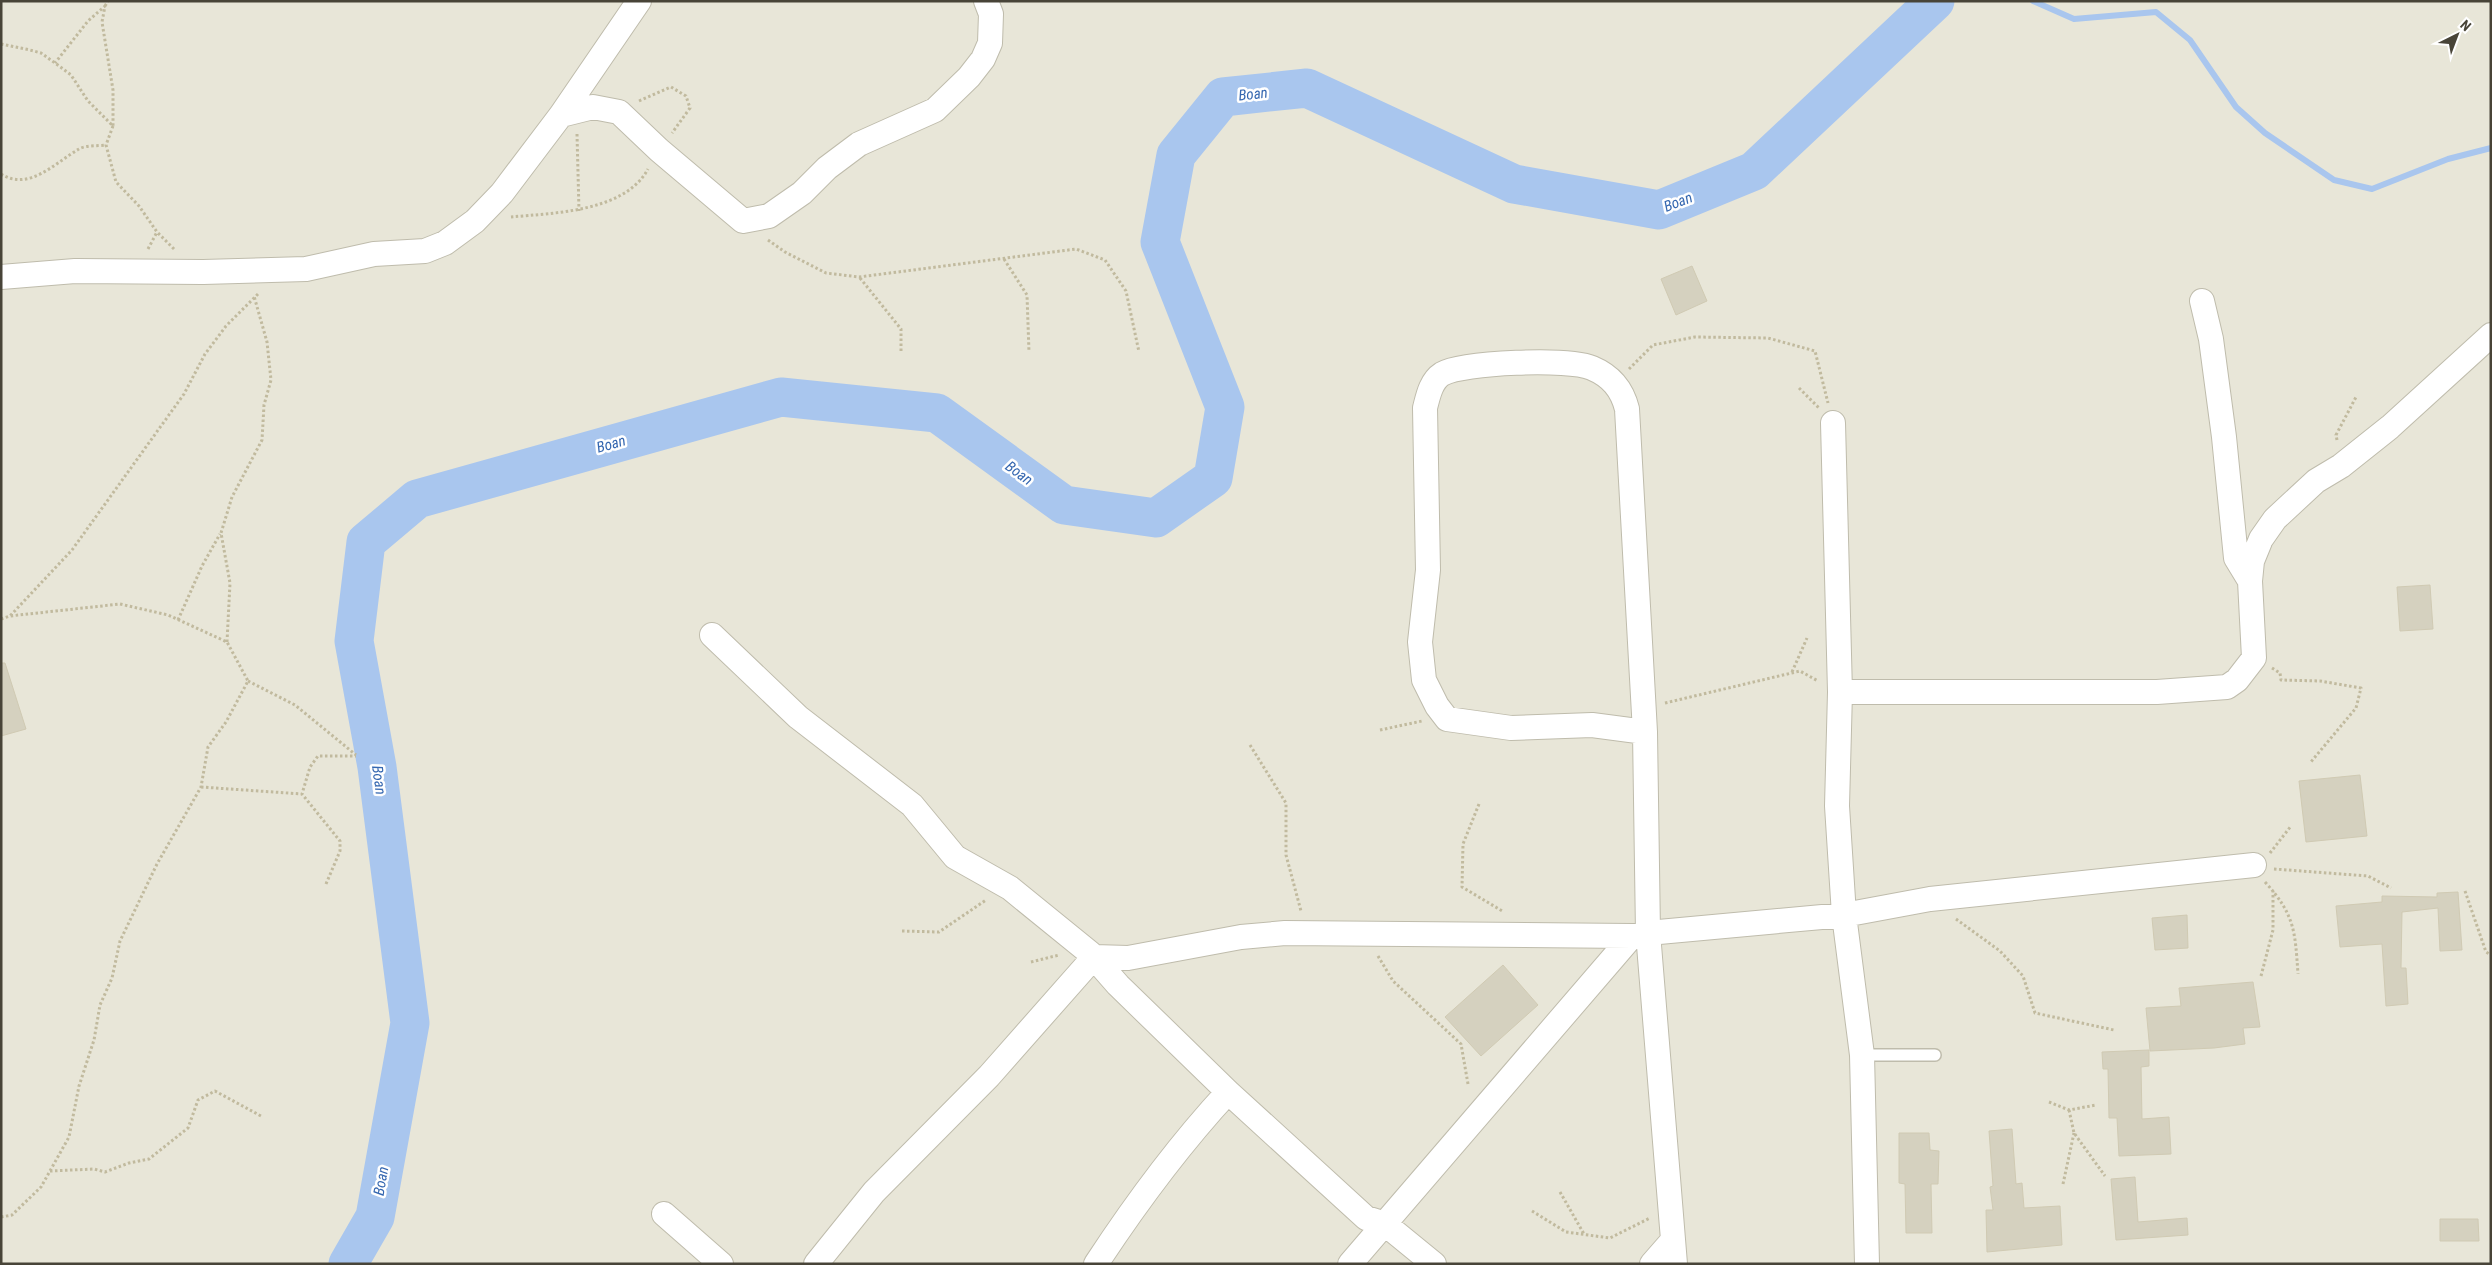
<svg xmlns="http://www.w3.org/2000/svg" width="2492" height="1265" font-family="'Roboto Condensed',sans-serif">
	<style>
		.residential { fill: #e8e6d8 }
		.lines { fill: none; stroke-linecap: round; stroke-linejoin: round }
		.stream { stroke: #a9c6ee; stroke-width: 6 }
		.river { stroke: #a9c6ee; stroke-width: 39 }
		.building { fill: #d5d1bf; stroke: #d0cab3 }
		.service-casing { stroke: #bfbcac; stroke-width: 14 }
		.minor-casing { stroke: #bfbcac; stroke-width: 26 }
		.path { stroke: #c1ba9e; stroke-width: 3; stroke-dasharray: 2.5 2.5; stroke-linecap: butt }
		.service { stroke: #fff; stroke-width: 11 }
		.minor { stroke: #fff; stroke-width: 24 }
		.labels { text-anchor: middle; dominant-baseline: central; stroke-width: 5; stroke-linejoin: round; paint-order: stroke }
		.water-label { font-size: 15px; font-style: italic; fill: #3567b0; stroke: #fff }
	</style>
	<rect width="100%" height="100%" fill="#f4f3ea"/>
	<path class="residential" d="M1,1H2491V1264H1Z"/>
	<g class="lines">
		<path class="stream" d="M2033,1L2074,19L2156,12L2190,40L2236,107L2265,133L2334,180L2372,189L2448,159L2491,148"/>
		<path class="river" d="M348,1264L375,1217L410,1023L377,767L354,641L366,542L417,499L781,397L937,413L1064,505L1156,518L1213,478L1225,407L1160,242L1176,155L1223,97L1307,88L1514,184L1659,210L1754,171L1935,1"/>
	</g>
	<path class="building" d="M1692,266L1707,301L1676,315L1661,279Z
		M2430,585L2433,629L2400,631L2397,587Z
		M1,663H5L26,729L1,736Z
		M2360,775L2367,836L2306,842L2299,781Z
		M2458,892L2462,950L2440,951L2438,908L2402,912L2401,968H2406L2408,1004L2386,1006L2382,944L2340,947L2336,906L2382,902V896L2437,897V893Z
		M2187,915L2188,948L2155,950L2152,918Z
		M1503,965L1538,1005L1481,1056L1445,1017Z
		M2253,982L2260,1027L2243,1028L2245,1044L2214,1048L2150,1051L2146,1008L2181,1006L2179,988Z
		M2149,1050V1066L2141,1067L2142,1119L2169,1117L2171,1154L2119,1156L2117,1118H2109L2108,1069H2103L2102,1052Z
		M2012,1129L2016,1184L2022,1183L2024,1208L2060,1206L2062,1245L1987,1252L1986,1210H1993L1990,1187L1993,1186L1989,1131Z
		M1899,1133H1929L1930,1150L1939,1151L1938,1184H1931L1932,1233H1906L1905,1184L1899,1183Z
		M2135,1177L2138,1222L2187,1218L2188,1235L2116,1240L2111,1179Z
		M2440,1219H2478L2479,1241H2440Z"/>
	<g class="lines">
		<g class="service-casing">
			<path id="service" d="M1862,1055H1935"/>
		</g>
		<g class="minor-casing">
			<path id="minor" d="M561,115L593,107L619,112L659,150L743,221L769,216L802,193L827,168L859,144L935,110L969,77L983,59L990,43L991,14L986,1
				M1,277L75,271L203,272L306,269L374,254L425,251L445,243L475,221L502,193L561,115L639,1
				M2202,301L2211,339L2224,437L2236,558L2250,581
				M1833,423L1840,692L1837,806L1844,915L1862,1055L1867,1264
				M712,635L798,717L912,805L955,857L1010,888L1090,953L1118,985L1228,1092
				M1840,692H2157L2227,687L2237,680L2254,658L2250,581L2252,561L2261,539L2275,519L2316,481L2341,466L2390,427L2491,335
				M1645,732L1592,725L1511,728L1447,719L1437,706L1424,680L1420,642L1428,570L1425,408C1428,396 1431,381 1442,374C1463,362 1569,358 1592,368C1611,376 1622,389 1627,409L1645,732L1648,933L1675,1264
				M664,1214L721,1264
				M816,1264L874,1192L989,1076L1094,957L1128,958L1241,937L1285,933L1632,936L1648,933L1844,915L1930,899L2254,865
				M1096,1264C1136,1203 1179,1145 1228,1092L1366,1218L1385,1224L1434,1264
				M1350,1264L1632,936
				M1652,1264L1673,1240"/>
		</g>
		<path class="path" d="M105,6L108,1
			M1,44L30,50L41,53L55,63L71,75L88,101L113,126V90L102,22L105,6L88,21L55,63
			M639,101L671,87L686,96L690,108L672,133
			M113,126L106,145L116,182L139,206L157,232L175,250
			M577,134L579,211
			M1,174C29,192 56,162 79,149C86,145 98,146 106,145
			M511,217C553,213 625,212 648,169
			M768,240L785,252L826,273L859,277L1076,249L1105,260L1126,291L1139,352
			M148,249L157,232
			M1004,259L1027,295L1029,352
			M860,278L901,329V352
			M1629,369L1653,345L1695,337L1768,338L1815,351L1828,403
			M1799,388L1819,408
			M2337,440L2336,435L2356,397
			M1,619L10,616L72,550L184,394L205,354L226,326L259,293
			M178,620L202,566L220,534
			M227,642L230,583L221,533L232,497L262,440L264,405L271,380L267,342L254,296
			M2272,668L2280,673L2281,680L2320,681L2361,688L2356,708L2310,763
			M1792,672L1807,638
			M248,681L295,705L356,755
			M1665,703L1800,671L1818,681
			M1380,730L1422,721
			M1250,745L1286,803V855L1301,911
			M201,787L302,794
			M1479,804L1463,844L1462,887L1504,912
			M2270,853L2291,826
			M2274,869L2368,876L2391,888
			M2265,882C2295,915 2295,931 2298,974
			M326,884L340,851V841L302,794L310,767L318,756H356
			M2465,891L2486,952L2491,955
			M1956,919L2000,951L2023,976L2035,1013L2114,1030
			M902,931L939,932L986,900
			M1378,956L1393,981L1461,1044L1468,1084
			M1031,962L1059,955
			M2261,976L2273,930V891
			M2049,1102L2069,1110L2096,1105
			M2069,1110L2074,1133L2105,1176
			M50,1171L94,1169L105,1172L129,1163L149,1159L188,1128L198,1100L215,1091L261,1116
			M2063,1184L2074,1133
			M1560,1192L1584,1234
			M1532,1211L1566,1232L1610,1238L1650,1218
			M1,1217L12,1215L41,1187L69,1137L79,1086L94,1040L100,1005L112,978L120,941L157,864L201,787L208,747L226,722L248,681L227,642L168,615L120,604L10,616"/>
		<use href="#service" class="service"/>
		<use href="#minor" class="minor"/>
	</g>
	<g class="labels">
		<g class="water-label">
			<text transform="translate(1253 94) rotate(-6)">Boan</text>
			<text transform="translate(1678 202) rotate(-21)">Boan</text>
			<text transform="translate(611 444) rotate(-16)">Boan</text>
			<text transform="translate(1019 473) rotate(36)">Boan</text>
			<text transform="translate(379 780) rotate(82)">Boan</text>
			<text transform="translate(381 1181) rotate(-80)">Boan</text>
		</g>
	</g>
	<rect width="2492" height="1265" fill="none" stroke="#484438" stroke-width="5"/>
	<g transform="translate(2457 35) rotate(42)" stroke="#ffffff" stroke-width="4" paint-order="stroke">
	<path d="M0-4L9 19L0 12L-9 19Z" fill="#484438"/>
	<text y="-8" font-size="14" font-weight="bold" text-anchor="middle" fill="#484438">N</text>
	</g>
</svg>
